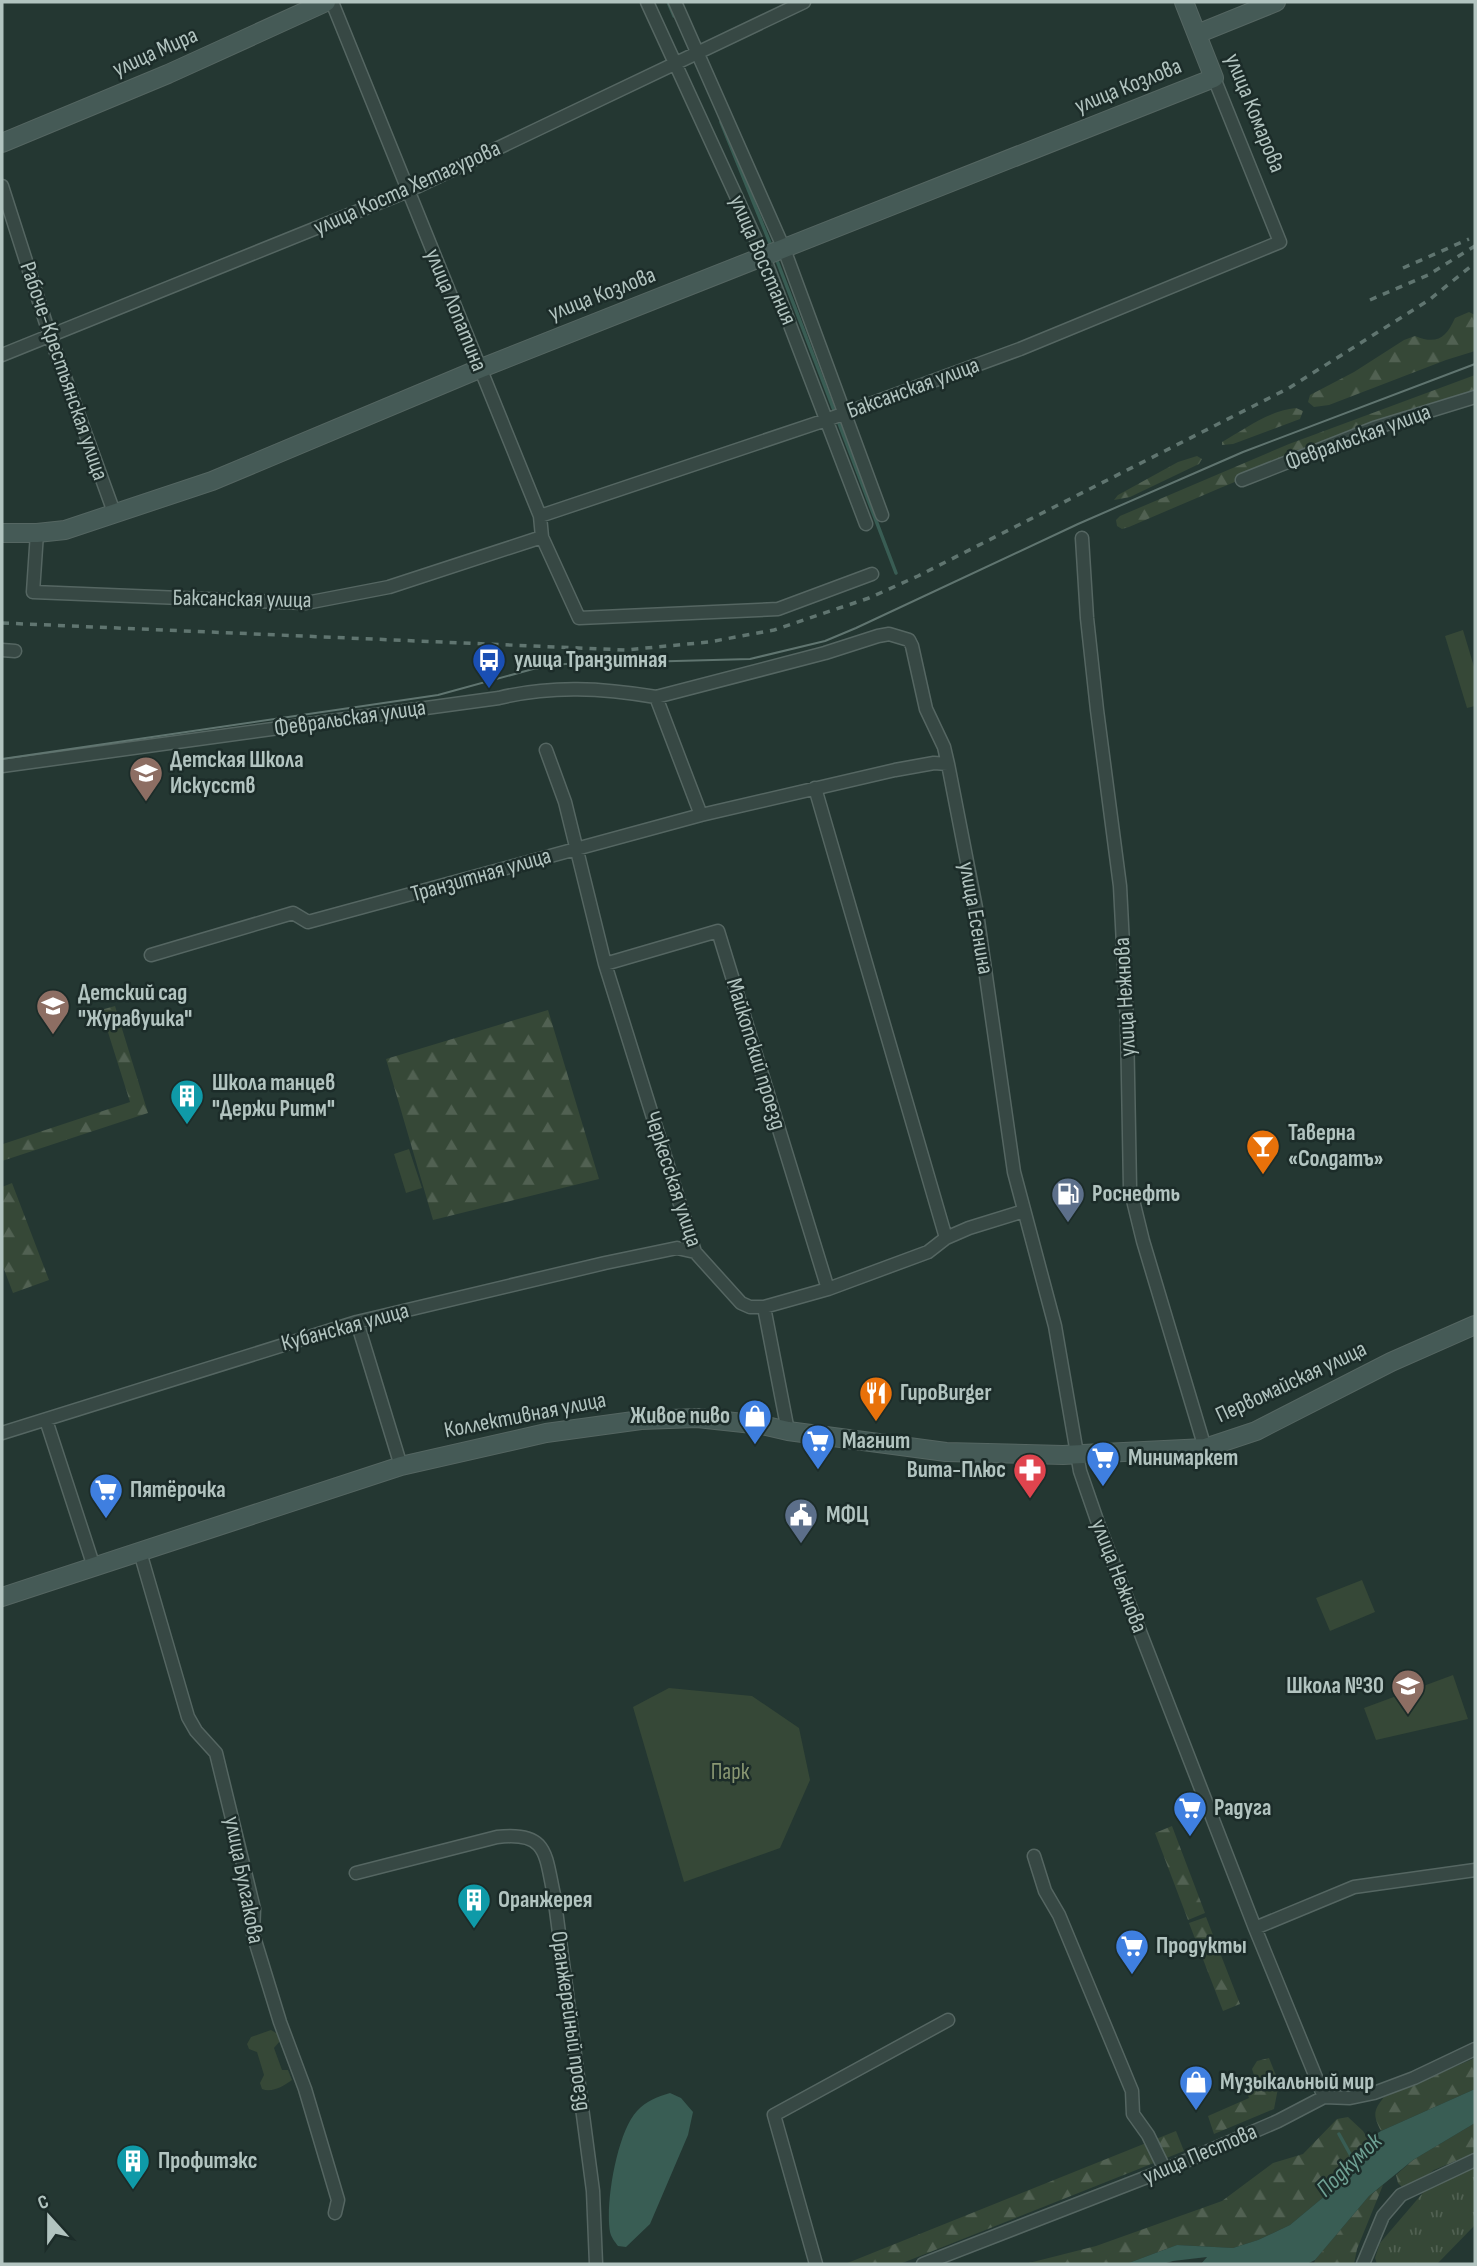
<svg xmlns="http://www.w3.org/2000/svg" width="1477" height="2266" font-family="'Sofia Sans Condensed',sans-serif">
	<style>
		.grass { fill: url(#grass-tufts) }
		.forest { fill: url(#forest-firs) }
		.park { fill: #364837 }
		.water { fill: #395d54 }
		.lines { fill: none; stroke-linecap: round; stroke-linejoin: round }
		.stream { stroke: #395d54; stroke-width: 3.5 }
		.street-casing { stroke: #556662; stroke-width: 15 }
		.secondary-casing { stroke: #556662; stroke-width: 20 }
		.street { stroke: #374844; stroke-width: 12 }
		.secondary { stroke: #455a56; stroke-width: 18 }
		.tram { stroke: #607570; stroke-width: 2 }
		.rail { stroke: #607570; stroke-width: 3.5; stroke-dasharray: 7 7; stroke-linecap: butt }
		.labels { text-anchor: middle; dominant-baseline: central; stroke-width: 5; stroke-linejoin: round; paint-order: stroke }
		.street-label { font-size: 23px; fill: #b2c4c0; stroke: #1c2c29 }
		.poi-label { font-size: 23px; font-weight: bold; fill: #b2c4c0; stroke: #1c2c29; text-anchor: start }
		.park-label { font-size: 23px; fill: #899772; stroke: #1c2c29 }
		.water-label { font-size: 24px; font-style: italic; fill: #6ea093; stroke: #1c2c29 }
	</style>
	<defs>
		<pattern id="grass-tufts" width="24" height="20" patternUnits="userSpaceOnUse" patternTransform="scale(1.75)"><rect width="24" height="20" fill="#364837"/><path d="M3 7l-1-3M5 7V3M7 7l1-3M15 17l-1-3M17 17v-4M19 17l1-3" fill="none" stroke="#516152"/></pattern>
		<pattern id="forest-firs" width="22" height="20" patternUnits="userSpaceOnUse" patternTransform="scale(1.75)"><rect width="22" height="20" fill="#364837"/><path d="M5 1l3.5 6h-7zM16 11l3.5 6h-7z" fill="#516152"/></pattern>
	</defs>
	<rect width="100%" height="100%" fill="#243732"/>
	<path class="grass" d="M1475,2165V2225L1437,2264H1377L1375,2258L1380,2243L1427,2188Z"/>
	<path class="forest" d="M1469,312L1475,315V351L1446,360L1329,405L1314,407L1308,402L1310,395L1354,372L1404,340L1415,336C1437,345 1446,338 1455,318Z
		M1475,375V392C1357,429 1243,478 1129,527L1122,529L1117,526L1116,520L1120,516L1289,444Z
		M1296,408L1303,411L1300,419L1233,444L1222,445V442C1245,429 1268,411 1296,408Z
		M1197,456L1202,459L1199,464L1130,497L1114,500L1118,495L1178,462Z
		M115,1006L148,1113L2,1161V1141L3,1144L130,1102L101,1010Z
		M548,1010L599,1179L433,1220L386,1059Z
		M12,1183L49,1280L13,1293L2,1264V1187Z
		M1172,1826L1205,1913L1188,1920L1155,1833Z
		M1206,1917L1240,2004L1223,2011L1189,1923Z
		M1269,2058L1279,2083L1274,2109L1214,2134L1208,2116L1249,2098L1242,2080L1254,2075L1252,2069L1257,2061Z
		M1475,2058V2089L1381,2131C1373,2115 1373,2111 1384,2097Z
		M1348,2117L1363,2131L1368,2139L1326,2195L1290,2225L1258,2240L1233,2248L1177,2245L1126,2264H1025L1096,2246L1222,2201L1273,2163L1303,2154L1337,2119Z
		M1475,2123V2153L1434,2170L1419,2181L1403,2188L1398,2183L1396,2175L1413,2160Z
		M1176,2131L1184,2151L900,2264H845Z
		M1383,2185L1357,2249L1354,2264H1314L1315,2260L1369,2196Z"/>
	<path class="park" d="M1463,630L1475,670V706L1467,708L1445,636Z
		M409,1149L422,1188L406,1193L394,1154Z
		M1362,1580L1375,1612L1330,1631L1316,1598Z
		M1453,1675L1468,1719L1376,1740L1364,1708Z
		M669,1688L752,1696L799,1728L810,1780L780,1848L684,1882L633,1707Z
		M271,2030L278,2034L280,2041L274,2048L282,2070H288L292,2080C284,2086 272,2093 262,2089L260,2083L264,2075L257,2052L249,2049L247,2044L251,2037Z"/>
	<path class="water" d="M1475,2089V2123L1413,2160L1369,2196L1315,2260L1307,2264H1201L1207,2257L1173,2261L1163,2264H1126L1177,2245L1233,2248L1258,2240L1290,2225L1326,2195L1368,2139L1381,2131Z
		M670,2093L681,2098L693,2112L688,2135L650,2224L626,2247L618,2246C615,2242 611,2237 610,2232C605,2204 617,2132 637,2111C646,2101 657,2097 670,2093Z"/>
	<g class="lines">
		<path class="stream" d="M668,2L674,16
			M721,122L772,248
			M776,258L896,573
			M1339,2134L1355,2163"/>
		<g class="street-casing">
			<path id="street" d="M332,2L540,516L542,537L579,618L778,609L872,574
				M647,2L764,257L866,524
				M675,2L784,249L882,515
				M2,186L50,336L115,515
				M2,355L408,191L804,2
				M1242,480L1374,428L1475,397
				M540,516L829,419L1020,349L1280,242L1214,78
				M37,533L33,592L306,603L389,587L542,537
				M1082,538L1087,618L1097,710L1120,886L1127,1023L1130,1188L1143,1241L1205,1448
				M2,650L15,651
				M656,697L825,653L878,636L889,634L909,640L912,646L926,709L944,747L948,764L977,913L1014,1172L1055,1326L1080,1471L1099,1526L1255,1928L1324,2097
				M546,750L565,802L605,964L695,1252L741,1303L750,1307H764L828,1289L928,1252L946,1238L969,1228L1024,1211
				M2,766L499,698C552,685 602,688 656,697L701,815
				M815,788L946,1238
				M151,955L293,913L308,922L701,815L895,770L934,763L948,764
				M605,964L718,931L828,1289
				M764,1307L788,1431
				M357,1322L401,1466
				M46,1420L94,1567
				M2,1433L357,1322L605,1263L677,1248L695,1252
				M140,1552L188,1717L196,1731L216,1753L254,1909L253,1934L280,2022L305,2089L338,2200L335,2213
				M1034,1856L1045,1891L1059,1915L1132,2091L1133,2114L1148,2135L1165,2170
				M356,1873L497,1837C548,1831 545,1854 554,1895L593,2191L596,2264
				M1255,1928L1354,1887L1475,1870
				M816,2264L774,2115L948,2020
				M923,2264L1165,2170L1278,2121L1324,2097L1350,2098L1374,2093L1414,2078L1475,2049
				M1363,2264L1383,2216L1401,2195L1475,2160"/>
		</g>
		<g class="secondary-casing">
			<path id="secondary" d="M1197,34L1276,2
				M2,143L168,74L326,2
				M2,533H37L65,530L212,481L479,369L1214,78L1184,2
				M2,1597L401,1466L546,1433L641,1420L697,1418L762,1425L788,1431L946,1452L1063,1455L1205,1448L1256,1431L1391,1362L1475,1325"/>
		</g>
		<use href="#street" class="street"/>
		<use href="#secondary" class="secondary"/>
		<path class="tram" d="M2,759L438,695L533,669L565,664L750,659L825,641L856,628L1078,524L1243,452L1475,364"/>
		<path class="rail" d="M1403,268L1469,239
			M1370,300L1428,275L1475,246
			M2,623L625,650L709,642L774,630L869,598L918,576L1289,388L1429,300L1475,263"/>
	</g>
	<defs>
		<g id="bus-pin" transform="scale(1.75)"><path d="M0 17L-7.5 6A9.5 9.5 0 1 1 7.5 6Z" fill="#1a4fb4" stroke="#1c2c29"/><path d="M-5-6H5V4H4V6H2V4H-2V6H-4V4H-5ZM-3.5-4V0h7V-4ZM-3.5 1.2v1.5H-2V1.2ZM2 1.2v1.5H3.5V1.2Z" fill="#fff"/></g>
		<g id="school-pin" transform="scale(1.75)"><path d="M0 17L-7.5 6A9.5 9.5 0 1 1 7.5 6Z" fill="#8d6e63" stroke="#1c2c29"/><path d="M0-5L7-2L0 1L-7-2ZM-4 1L0 2.5L4 1V4Q0 6-4 4Z" fill="#fff"/></g>
		<g id="building-pin" transform="scale(1.75)"><path d="M0 17L-7.5 6A9.5 9.5 0 1 1 7.5 6Z" fill="#0f9aa8" stroke="#1c2c29"/><path d="M-4-6H4V6H1V3H-1V6H-4ZM-2.5-4.3h1.7v1.8h-1.7ZM.8-4.3h1.7v1.8H.8ZM-2.5-1h1.7V.8h-1.7ZM.8-1h1.7V.8H.8Z" fill="#fff"/></g>
		<g id="bar-pin" transform="scale(1.75)"><path d="M0 17L-7.5 6A9.5 9.5 0 1 1 7.5 6Z" fill="#e8710a" stroke="#1c2c29"/><path d="M-6-5H6L.8 .8V4.5H3.5V6h-7V4.5H-.8V.8Z" fill="#fff"/></g>
		<g id="fuel-pin" transform="scale(1.75)"><path d="M0 17L-7.5 6A9.5 9.5 0 1 1 7.5 6Z" fill="#5c6f8a" stroke="#1c2c29"/><path d="M-5.5-6h7V0h2V4h1.3V-2.5L3-4.5l.8-.8L6-3V5H2.5V1h-1V6h-7ZM-4.2-4.7v3.2H.2V-4.7Z" fill="#fff"/></g>
		<g id="restaurant-pin" transform="scale(1.75)"><path d="M0 17L-7.5 6A9.5 9.5 0 1 1 7.5 6Z" fill="#e8710a" stroke="#1c2c29"/><path d="M-5-6h1v4h1v-4h1v4h1v-4h1v5L-1.5 .5V6h-2V.5L-5-1ZM5-6V6H3V1.5H1.5Q1.5-4 5-6Z" fill="#fff"/></g>
		<g id="shop-pin" transform="scale(1.75)"><path d="M0 17L-7.5 6A9.5 9.5 0 1 1 7.5 6Z" fill="#3f7fe0" stroke="#1c2c29"/><path d="M-5-2.5h2.3a2.7 3.5 0 0 1 5.4 0H5L5.5 6h-11ZM-1.5-2.5h3a1.5 2.3 0 0 0-3 0Z" fill="#fff"/></g>
		<g id="supermarket-pin" transform="scale(1.75)"><path d="M0 17L-7.5 6A9.5 9.5 0 1 1 7.5 6Z" fill="#3f7fe0" stroke="#1c2c29"/><path d="M-6-5.5h2.5l.6 2H6L4.5 2H-2.5L-4.4-4H-6ZM-1.5 3.2a1.3 1.3 0 1 0 .1 0ZM3 3.2a1.3 1.3 0 1 0 .1 0Z" fill="#fff"/></g>
		<g id="pharmacy-pin" transform="scale(1.75)"><path d="M0 17L-7.5 6A9.5 9.5 0 1 1 7.5 6Z" fill="#e0444e" stroke="#1c2c29"/><path d="M-2-6h4v4h4v4h-4v4h-4v-4h-4v-4h4Z" fill="#fff"/></g>
		<g id="civic-pin" transform="scale(1.75)"><path d="M0 17L-7.5 6A9.5 9.5 0 1 1 7.5 6Z" fill="#5c6f8a" stroke="#1c2c29"/><path d="M-.6-6.5H3V-4.5H.6V-3L4-1V1h2V6H-6V1h2V-1L-.6-3ZM-1.2 2.5V6h2.4V2.5Z" fill="#fff"/></g>
	</defs>
	<g fill-rule="evenodd">
		<use href="#bus-pin" x="489" y="660"/>
		<use href="#school-pin" x="146" y="773"/>
		<use href="#school-pin" x="53" y="1006"/>
		<use href="#building-pin" x="187" y="1096"/>
		<use href="#bar-pin" x="1263" y="1146"/>
		<use href="#fuel-pin" x="1068" y="1194"/>
		<use href="#restaurant-pin" x="876" y="1393"/>
		<use href="#shop-pin" x="755" y="1416"/>
		<use href="#supermarket-pin" x="818" y="1441"/>
		<use href="#supermarket-pin" x="1103" y="1458"/>
		<use href="#pharmacy-pin" x="1030" y="1470"/>
		<use href="#supermarket-pin" x="106" y="1490"/>
		<use href="#civic-pin" x="801" y="1515"/>
		<use href="#school-pin" x="1408" y="1686"/>
		<use href="#supermarket-pin" x="1190" y="1808"/>
		<use href="#building-pin" x="474" y="1900"/>
		<use href="#supermarket-pin" x="1132" y="1946"/>
		<use href="#shop-pin" x="1196" y="2082"/>
		<use href="#building-pin" x="133" y="2161"/>
	</g>
	<g class="labels">
		<g class="street-label">
			<text transform="translate(155 52) rotate(-24)">улица Мира</text>
			<text transform="translate(1128 86) rotate(-22)">улица Козлова</text>
			<text transform="translate(1255 113) rotate(68)">улица Комарова</text>
			<text transform="translate(407 188) rotate(-24)">улица Коста Хетагурова</text>
			<text transform="translate(763 260) rotate(67)">улица Восстания</text>
			<text transform="translate(602 294) rotate(-21)">улица Козлова</text>
			<text transform="translate(456 310) rotate(68)">улица Лопатина</text>
			<text transform="translate(64 371) rotate(71)">Рабоче-Крестьянская улица</text>
			<text transform="translate(913 388) rotate(-20)">Баксанская улица</text>
			<text transform="translate(1358 437) rotate(-20)">Февральская улица</text>
			<text transform="translate(242 599) rotate(1)">Баксанская улица</text>
			<text transform="translate(350 718) rotate(-8)">Февральская улица</text>
			<text transform="translate(481 875) rotate(-16)">Транзитная улица</text>
			<text transform="translate(976 918) rotate(80)">улица Есенина</text>
			<text transform="translate(1125 997) rotate(-93)">улица Нежнова</text>
			<text transform="translate(756 1054) rotate(73)">Майкопский проезд</text>
			<text transform="translate(673 1179) rotate(72)">Черкесская улица</text>
			<text transform="translate(345 1327) rotate(-15)">Кубанская улица</text>
			<text transform="translate(1291 1382) rotate(-25)">Первомайская улица</text>
			<text transform="translate(525 1415) rotate(-11)">Коллективная улица</text>
			<text transform="translate(1119 1576) rotate(69)">улица Нежнова</text>
			<text transform="translate(244 1880) rotate(79)">улица Булгакова</text>
			<text transform="translate(571 2021) rotate(82)">Оранжерейный проезд</text>
			<text transform="translate(1200 2154) rotate(-23)">улица Пестова</text>
		</g>
		<g class="poi-label">
			<text x="514" y="660">улица Транзитная</text>
			<text x="170" y="760">Детская Школа<tspan x="170" dy="26">Искусств</tspan></text>
			<text x="78" y="993">Детский сад<tspan x="78" dy="26">"Журавушка"</tspan></text>
			<text x="212" y="1083">Школа танцев<tspan x="212" dy="26">"Держи Ритм"</tspan></text>
			<text x="1288" y="1133">Таверна<tspan x="1288" dy="26">«Солдатъ»</tspan></text>
			<text x="1092" y="1194">Роснефть</text>
			<text x="900" y="1393">ГироBurger</text>
			<text x="730" y="1416" text-anchor="end">Живое пиво</text>
			<text x="842" y="1441">Магнит</text>
			<text x="1128" y="1458">Минимаркет</text>
			<text x="1006" y="1470" text-anchor="end">Вита-Плюс</text>
			<text x="130" y="1490">Пятёрочка</text>
			<text x="826" y="1515">МФЦ</text>
			<text x="1384" y="1686" text-anchor="end">Школа №30</text>
			<text x="1214" y="1808">Радуга</text>
			<text x="498" y="1900">Оранжерея</text>
			<text x="1156" y="1946">Продукты</text>
			<text x="1220" y="2082">Музыкальный мир</text>
			<text x="158" y="2161">Профитэкс</text>
		</g>
		<g class="park-label">
			<text x="730" y="1772">Парк</text>
		</g>
		<g class="water-label">
			<text transform="translate(1349 2165) rotate(-44)">Подкумок</text>
		</g>
	</g>
	<rect width="1477" height="2266" fill="none" stroke="#b2c4c0" stroke-width="7"/>
	<g transform="translate(49 2217) rotate(339)" stroke="#1c2c29" stroke-width="5" paint-order="stroke">
	<path d="M0-5L12 26L0 18L-12 26Z" fill="#b2c4c0"/>
	<text y="-10" font-size="19" font-weight="bold" text-anchor="middle" fill="#b2c4c0">С</text>
	</g>
</svg>
